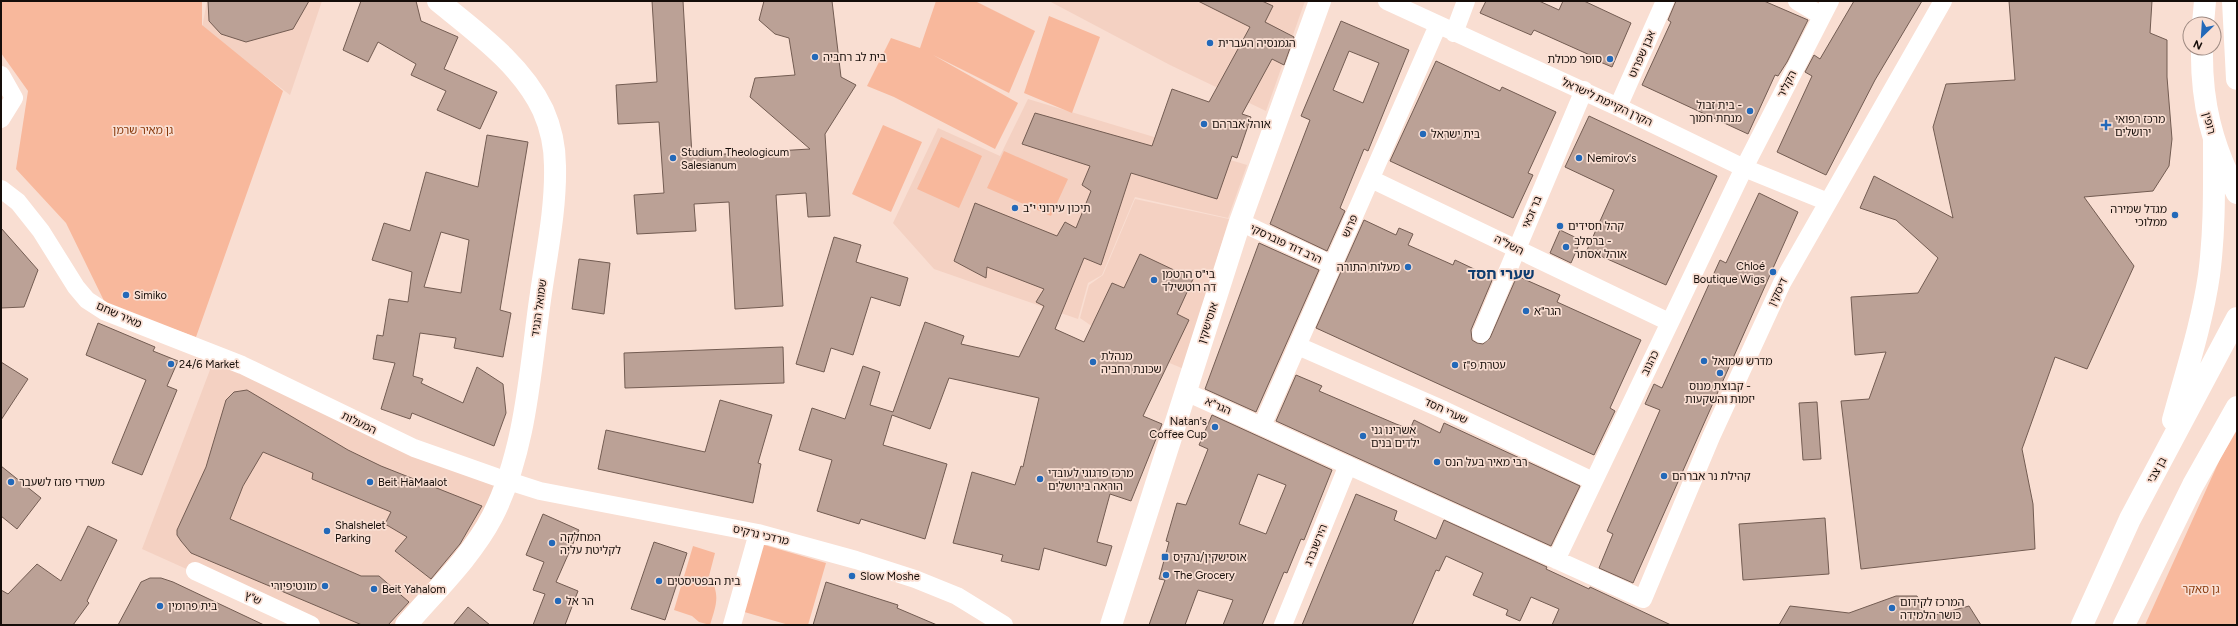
<svg xmlns="http://www.w3.org/2000/svg" width="2238" height="626" font-family="Figtree,'Noto Sans Hebrew',sans-serif">
	<style>
		.built { fill: #f4d1c2 }
		.green { fill: #f8b89c }
		.building { fill: #bba196; stroke: #735c52; fill-rule: evenodd }
		.lines { fill: none; stroke-linecap: round; stroke-linejoin: round }
		.street { stroke: #fff; stroke-width: 18 }
		.secondary { stroke: #fff; stroke-width: 22 }
		.poi-dot { fill: #2369b9; stroke: #f9ded2; stroke-width: 1.5 }
		.labels { text-anchor: middle; dominant-baseline: central; stroke-width: 3.5; stroke-linejoin: round; paint-order: stroke }
		.poi-label { font-size: 11px; fill: #150d09; stroke: #f9ded2; text-anchor: start }
		.street-label { font-size: 11px; fill: #150d09; stroke: #f9ded2 }
		.park-label { font-size: 11px; fill: #873709; stroke: #f9ded2 }
		.district-label { font-size: 15px; font-weight: bold; fill: #0f3c6f; stroke: #f9ded2 }
	</style>
	<rect width="100%" height="100%" fill="#f9ded2"/>
	<path class="built" d="M207,1H322L290,95L202,28Z
		M1049,1H1305L1266,111L1170,65Z
		M1028,99L1247,165L1228,218L1135,197L1102,275L1088,283L1078,319L934,269L893,223L938,128L1000,156Z
		M1135,199L1229,219L1184,369L1109,338L1080,318L1089,285L1103,275Z
		M216,354L507,481L406,625H311L142,549Z"/>
	<path class="green" d="M1,1H202V25L283,91L196,337L106,305L66,223L16,169L28,91L1,53Z
		M936,1H975L1035,31L1009,93L933,55L1018,103L995,149L894,97L867,86L891,38L920,48Z
		M1049,16L1100,37L1072,113L1024,93Z
		M883,125L922,142L891,212L852,194Z
		M941,137L982,156L959,208L917,189Z
		M1004,151L1068,179L1051,216L987,188Z
		M2237,430V625H2145L2220,459Z
		M761,544L826,563L808,625H789L741,611Z
		M693,546L715,553L709,576C721,595 716,605 710,625L699,622L692,616L674,610Z"/>
	<path class="building" d="M208,1H309L293,29L246,42L221,34L209,21Z
		M361,1H416L421,21L458,37L444,69L497,92L480,129L437,110L446,91L411,75L416,64L378,42L368,62L343,50Z
		M652,1H683L692,156L810,149L750,97L755,78L795,75L789,38L775,34L759,20L764,1H832L841,77L856,85L825,134L830,216L808,217L806,193L776,195L783,306L735,309L729,202L694,204L696,231L637,234L634,195L664,193L659,122L618,124L616,85L657,82Z
		M1198,1H1262L1273,6L1265,22L1294,37L1284,65L1272,59L1242,114L1251,117L1237,158L1232,156L1217,199L1131,173L1101,265L1084,258L1055,329L1084,342L1112,283L1124,288L1140,254L1193,279L1177,314L1189,320L1143,416L1162,424L1131,501L1110,494L1097,542L1112,546L1106,566L1044,548L1039,570L1001,561L1003,555L953,543L972,472L1015,485L1021,466L1023,467L1039,398L949,378L930,429L892,415L883,445L947,464L925,539L861,519L859,524L817,511L832,460L799,450L812,408L845,419L863,366L880,372L870,405L893,412L925,322L964,336L961,344L1019,357L1044,306L1036,302L1044,289L987,267L986,278L954,261L975,203L1057,236L1065,222L1076,228L1091,191L1082,185L1090,166L1022,144L1035,113L1152,146L1172,89L1209,102L1250,27Z
		M1486,1H1539L1559,10L1563,1H1584L1631,23L1612,67L1591,58L1592,56L1534,30L1531,35L1480,13Z
		M1676,1H1764L1808,20L1787,62L1778,76L1775,75L1748,134L1642,85L1671,22L1668,20Z
		M1854,1H1922L1875,80L1826,175L1777,152L1812,76L1805,72L1814,55L1820,59Z
		M2009,1H2152L2150,33L2167,40V77L2172,139L2169,166L2153,191L2084,197L2134,266L2087,369L2055,357L2022,449L2033,504L2035,549L1861,569L1841,401L1869,399L1886,352L1855,355L1851,297L1918,293L1938,258L1896,220L1860,208L1874,176L1953,218L1933,127L1946,84L2015,80Z
		M1341,21L1409,50L1368,151L1364,149L1340,208L1345,211L1327,251L1270,224L1310,120L1301,116ZM1349,51L1379,63L1363,103L1333,90Z
		M1436,61L1500,91L1502,87L1556,112L1528,173L1533,175L1513,218L1390,161Z
		M1589,116L1717,176L1666,285L1587,250L1614,190L1565,167Z
		M487,135L528,142L500,310L511,313L503,357L454,348L456,338L420,333L413,376L423,379L421,383L463,403L477,367L503,384L506,413L494,446L412,413L410,419L381,409L395,363L373,359L377,335L383,336L389,299L408,302L412,272L372,260L384,223L410,231L426,172L478,187ZM441,232L469,240L461,293L424,287Z
		M1759,193L1798,212L1633,583L1599,568L1613,534L1607,531L1660,410L1645,404L1654,384L1662,388L1720,260L1726,263Z
		M1364,220L1396,235L1399,228L1413,234L1408,245L1453,265L1455,260L1493,278L1471,330L1472,340L1477,343L1483,344L1490,338L1517,276L1560,295L1557,302L1641,340L1610,408L1615,411L1594,455L1316,328Z
		M1,228L38,270L24,307L1,308Z
		M1560,230L1581,240L1571,263L1550,253Z
		M834,237L861,245L856,262L908,278L900,306L871,297L853,355L831,348L824,372L796,364Z
		M1259,243L1319,270L1256,412L1205,389Z
		M579,259L610,263L604,314L572,309Z
		M98,323L155,347L153,351L178,361L167,386L177,390L142,475L112,463L146,380L86,355Z
		M783,347L784,383L625,388L624,353Z
		M1,362L28,379L1,420Z
		M1296,375L1322,386L1319,391L1396,424L1410,429L1414,420L1440,433L1444,423L1580,486L1551,546L1276,421Z
		M247,390L348,450L381,466L482,506L460,544L431,579L395,551L407,537L385,524L391,512L312,479L313,473L263,452L243,486L230,519L361,576H379L409,602L388,625H362L191,553L181,541L177,535V530L206,467L226,400L234,392Z
		M720,400L772,415L758,463L761,464L753,503L598,469L606,430L705,452Z
		M1817,402L1821,459L1803,460L1799,403Z
		M1212,415L1332,470L1304,540L1301,539L1287,573L1284,572L1262,625H1223L1233,600L1198,590L1185,625H1149L1165,580L1159,579L1169,542L1166,541L1177,503L1186,505L1208,449L1199,445ZM1258,474L1286,485L1266,534L1239,524Z
		M1,466L41,498L17,529L1,516Z
		M1356,494L1397,511L1394,520L1436,539L1444,520L1547,567L1546,569L1589,589L1590,587L1671,625H1552L1559,609L1531,597L1520,621L1506,615L1508,610L1473,595L1483,573L1446,556L1439,571L1436,570L1412,625H1302Z
		M543,514L579,530L556,582L578,591L565,625H533L545,594L533,590L544,562L526,555Z
		M1825,518L1829,574L1743,580L1739,524Z
		M88,526L117,540L87,601L89,603L73,625H1V590L8,594L37,564L61,581Z
		M654,542L687,553L665,620L631,609Z
		M150,578H161L173,582L264,625H118L141,582Z
		M826,582L898,605L897,608L937,625H813Z
		M1896,596H1917L1928,617L1969,606L1981,625H1779L1790,606L1849,613Z
		M468,607L490,625H453Z"/>
	<g class="lines">
		<path class="street" d="M1387,1L1618,107L1744,168L1828,202
			M1797,1L1822,16
			M1454,33L1466,1
			M1,75L14,98L1,119
			M1618,107L1665,1
			M1371,179L1669,322
			M1,189L18,202L41,231L76,287L87,300L104,311L242,365L414,448L496,477L540,491L758,533L856,560L915,579L957,596L1004,625
			M1240,222L1333,265
			M1481,334L1584,90
			M1298,346L1444,410L1593,481
			M1186,392L1643,599L1711,437L1782,283L1943,1
			M1262,426L1438,25
			M1556,560L1744,168L1830,1
			M195,571L311,625
			M732,625L758,533
			M1283,625L1348,465"/>
		<path class="secondary" d="M2233,1L2237,79
			M2203,24L2205,1
			M2202,48C2201,102 2212,146 2237,193
			M2173,420C2186,372 2202,324 2209,275C2215,230 2214,184 2214,140
			M406,625C435,591 471,557 492,517C527,449 530,367 541,293C547,251 556,208 555,166C555,146 551,128 543,110C522,65 476,32 438,1
			M1111,625L1240,222L1320,1
			M2082,625L2130,519L2237,318
			M2124,625L2193,485L2237,407"/>
	</g>
	<g class="poi-dot">
		<circle cx="1210" cy="43" r="4"/>
		<circle cx="815" cy="57" r="4"/>
		<circle cx="1610" cy="59" r="4"/>
		<circle cx="1750" cy="111" r="4"/>
		<circle cx="1204" cy="124" r="4"/>
		<path d="M2104 119h4v4h4v4h-4v4h-4v-4h-4v-4h4z"/>
		<circle cx="1423" cy="134" r="4"/>
		<circle cx="673" cy="158" r="4"/>
		<circle cx="1579" cy="158" r="4"/>
		<circle cx="1015" cy="208" r="4"/>
		<circle cx="2175" cy="215" r="4"/>
		<circle cx="1560" cy="226" r="4"/>
		<circle cx="1566" cy="247" r="4"/>
		<circle cx="1408" cy="267" r="4"/>
		<circle cx="1773" cy="272" r="4"/>
		<circle cx="1154" cy="280" r="4"/>
		<circle cx="126" cy="295" r="4"/>
		<circle cx="1526" cy="311" r="4"/>
		<circle cx="1704" cy="361" r="4"/>
		<circle cx="1093" cy="362" r="4"/>
		<circle cx="171" cy="364" r="4"/>
		<circle cx="1455" cy="365" r="4"/>
		<circle cx="1720" cy="373" r="4"/>
		<circle cx="1215" cy="427" r="4"/>
		<circle cx="1363" cy="436" r="4"/>
		<circle cx="1437" cy="462" r="4"/>
		<circle cx="1664" cy="476" r="4"/>
		<circle cx="1040" cy="479" r="4"/>
		<circle cx="11" cy="482" r="4"/>
		<circle cx="370" cy="482" r="4"/>
		<circle cx="327" cy="531" r="4"/>
		<circle cx="552" cy="543" r="4"/>
		<rect x="1161" y="553" width="8" height="8" rx="2"/>
		<circle cx="1166" cy="575" r="4"/>
		<circle cx="852" cy="576" r="4"/>
		<circle cx="659" cy="581" r="4"/>
		<circle cx="325" cy="586" r="4"/>
		<circle cx="374" cy="589" r="4"/>
		<circle cx="558" cy="601" r="4"/>
		<circle cx="160" cy="606" r="4"/>
		<circle cx="1892" cy="608" r="4"/>
	</g>
	<g class="labels">
		<g class="poi-label">
			<text x="1218" y="43">הגמנסיה העברית</text>
			<text x="823" y="57">בית לב רחביה</text>
			<text x="1602" y="59" text-anchor="end">סופר מכולת</text>
			<text x="1742" y="105" text-anchor="end">בית זבול -<tspan x="1742" dy="13">מנחת חמוך</tspan></text>
			<text x="2115" y="119">מרכז רפואי<tspan x="2115" dy="13">ירושלים</tspan></text>
			<text x="1212" y="124">אוהל אברהם</text>
			<text x="1431" y="134">בית ישראל</text>
			<text x="681" y="152">Studium Theologicum<tspan x="681" dy="13">Salesianum</tspan></text>
			<text x="1587" y="158">Nemirov's</text>
			<text x="1023" y="208">תיכון עירוני י"ב</text>
			<text x="2167" y="209" text-anchor="end">מגדל שמירה<tspan x="2167" dy="13">ממלוכי</tspan></text>
			<text x="1568" y="226">קהל חסידים</text>
			<text x="1574" y="241">ברסלב -<tspan x="1574" dy="13">אוהל אסתר</tspan></text>
			<text x="1765" y="266" text-anchor="end">Chloé<tspan x="1765" dy="13">Boutique Wigs</tspan></text>
			<text x="1400" y="267" text-anchor="end">מעלות התורה</text>
			<text x="1162" y="274">בי"ס הרטמן<tspan x="1162" dy="13">דה רוטשילד</tspan></text>
			<text x="134" y="295">Simiko</text>
			<text x="1534" y="311">הגר"א</text>
			<text x="1101" y="356">מנהלת<tspan x="1101" dy="13">שכונת רחביה</tspan></text>
			<text x="1712" y="361">מדרש שמואל</text>
			<text x="179" y="364">24/6 Market</text>
			<text x="1463" y="365">עטרת פ"ז</text>
			<text x="1720" y="386" text-anchor="middle">קבוצת מנוס -<tspan x="1720" dy="13">יזמות והשקעות</tspan></text>
			<text x="1207" y="421" text-anchor="end">Natan's<tspan x="1207" dy="13">Coffee Cup</tspan></text>
			<text x="1371" y="430">אשרינו גני<tspan x="1371" dy="13">ילדים בנים</tspan></text>
			<text x="1445" y="462">רבי מאיר בעל הנס</text>
			<text x="1048" y="473">מרכז פדגוגי לעובדי<tspan x="1048" dy="13">הוראה בירושלים</tspan></text>
			<text x="1672" y="476">קהילת נר אברהם</text>
			<text x="19" y="482">משרדי פזגז לשעבר</text>
			<text x="378" y="482">Beit HaMaalot</text>
			<text x="335" y="525">Shalshelet<tspan x="335" dy="13">Parking</tspan></text>
			<text x="560" y="537">המחלקה<tspan x="560" dy="13">לקליטת עליה</tspan></text>
			<text x="1173" y="557">אוסישקין/נרקיס</text>
			<text x="1174" y="575">The Grocery</text>
			<text x="860" y="576">Slow Moshe</text>
			<text x="667" y="581">בית הבפטיסטים</text>
			<text x="317" y="586" text-anchor="end">מונטיפיורי</text>
			<text x="382" y="589">Beit Yahalom</text>
			<text x="566" y="601">הר אל</text>
			<text x="1900" y="602">המרכז לקידום<tspan x="1900" dy="13">כושר הלמידה</tspan></text>
			<text x="168" y="606">בית פרומין</text>
		</g>
		<g class="street-label">
			<text transform="translate(1642 54) rotate(-66)">אבן שפרוט</text>
			<text transform="translate(1787 84) rotate(-63)">הקליר</text>
			<text transform="translate(1607 102) rotate(25)">הקרן הקיימת לישראל</text>
			<text transform="translate(2209 123) rotate(75)">רופין</text>
			<text transform="translate(1532 212) rotate(-67)">בר זכאי</text>
			<text transform="translate(1350 226) rotate(-66)">פרוש</text>
			<text transform="translate(1286 244) rotate(25)">הרב דוד פוברסקי</text>
			<text transform="translate(1509 245) rotate(26)">השל"ה</text>
			<text transform="translate(1778 292) rotate(-64)">דיסקין</text>
			<text transform="translate(539 308) rotate(-82)">שמואל הנגיד</text>
			<text transform="translate(119 315) rotate(24)">מאיר שחם</text>
			<text transform="translate(1208 323) rotate(-72)">אוסישקין</text>
			<text transform="translate(1650 363) rotate(-64)">כהנוב</text>
			<text transform="translate(1218 406) rotate(24)">הגר"א</text>
			<text transform="translate(1446 411) rotate(25)">שערי חסד</text>
			<text transform="translate(359 423) rotate(26)">המעלות</text>
			<text transform="translate(2157 470) rotate(-61)">בן צבי</text>
			<text transform="translate(761 535) rotate(13)">מרדכי נרקיס</text>
			<text transform="translate(1316 545) rotate(-68)">הירשנברג</text>
			<text transform="translate(253 598) rotate(25)">ש"ץ</text>
		</g>
		<g class="park-label">
			<text x="143" y="130">גן מאיר שרמן</text>
			<text x="2201" y="589">גן סאקר</text>
		</g>
		<g class="district-label">
			<text x="1501" y="274">שערי חסד</text>
		</g>
	</g>
	<rect width="2238" height="626" fill="none" stroke="#150d09" stroke-width="4"/>
	<g transform="translate(2202 36) rotate(205)"><circle r="19" fill="#f9ded2" stroke="#9e8a82"/>
	<path d="M0-3L7 15L0 10L-7 15Z" fill="#2369b9"/>
	<text y="-6" font-size="11" font-weight="bold" text-anchor="middle" fill="#150d09">N</text>
	</g>
</svg>
